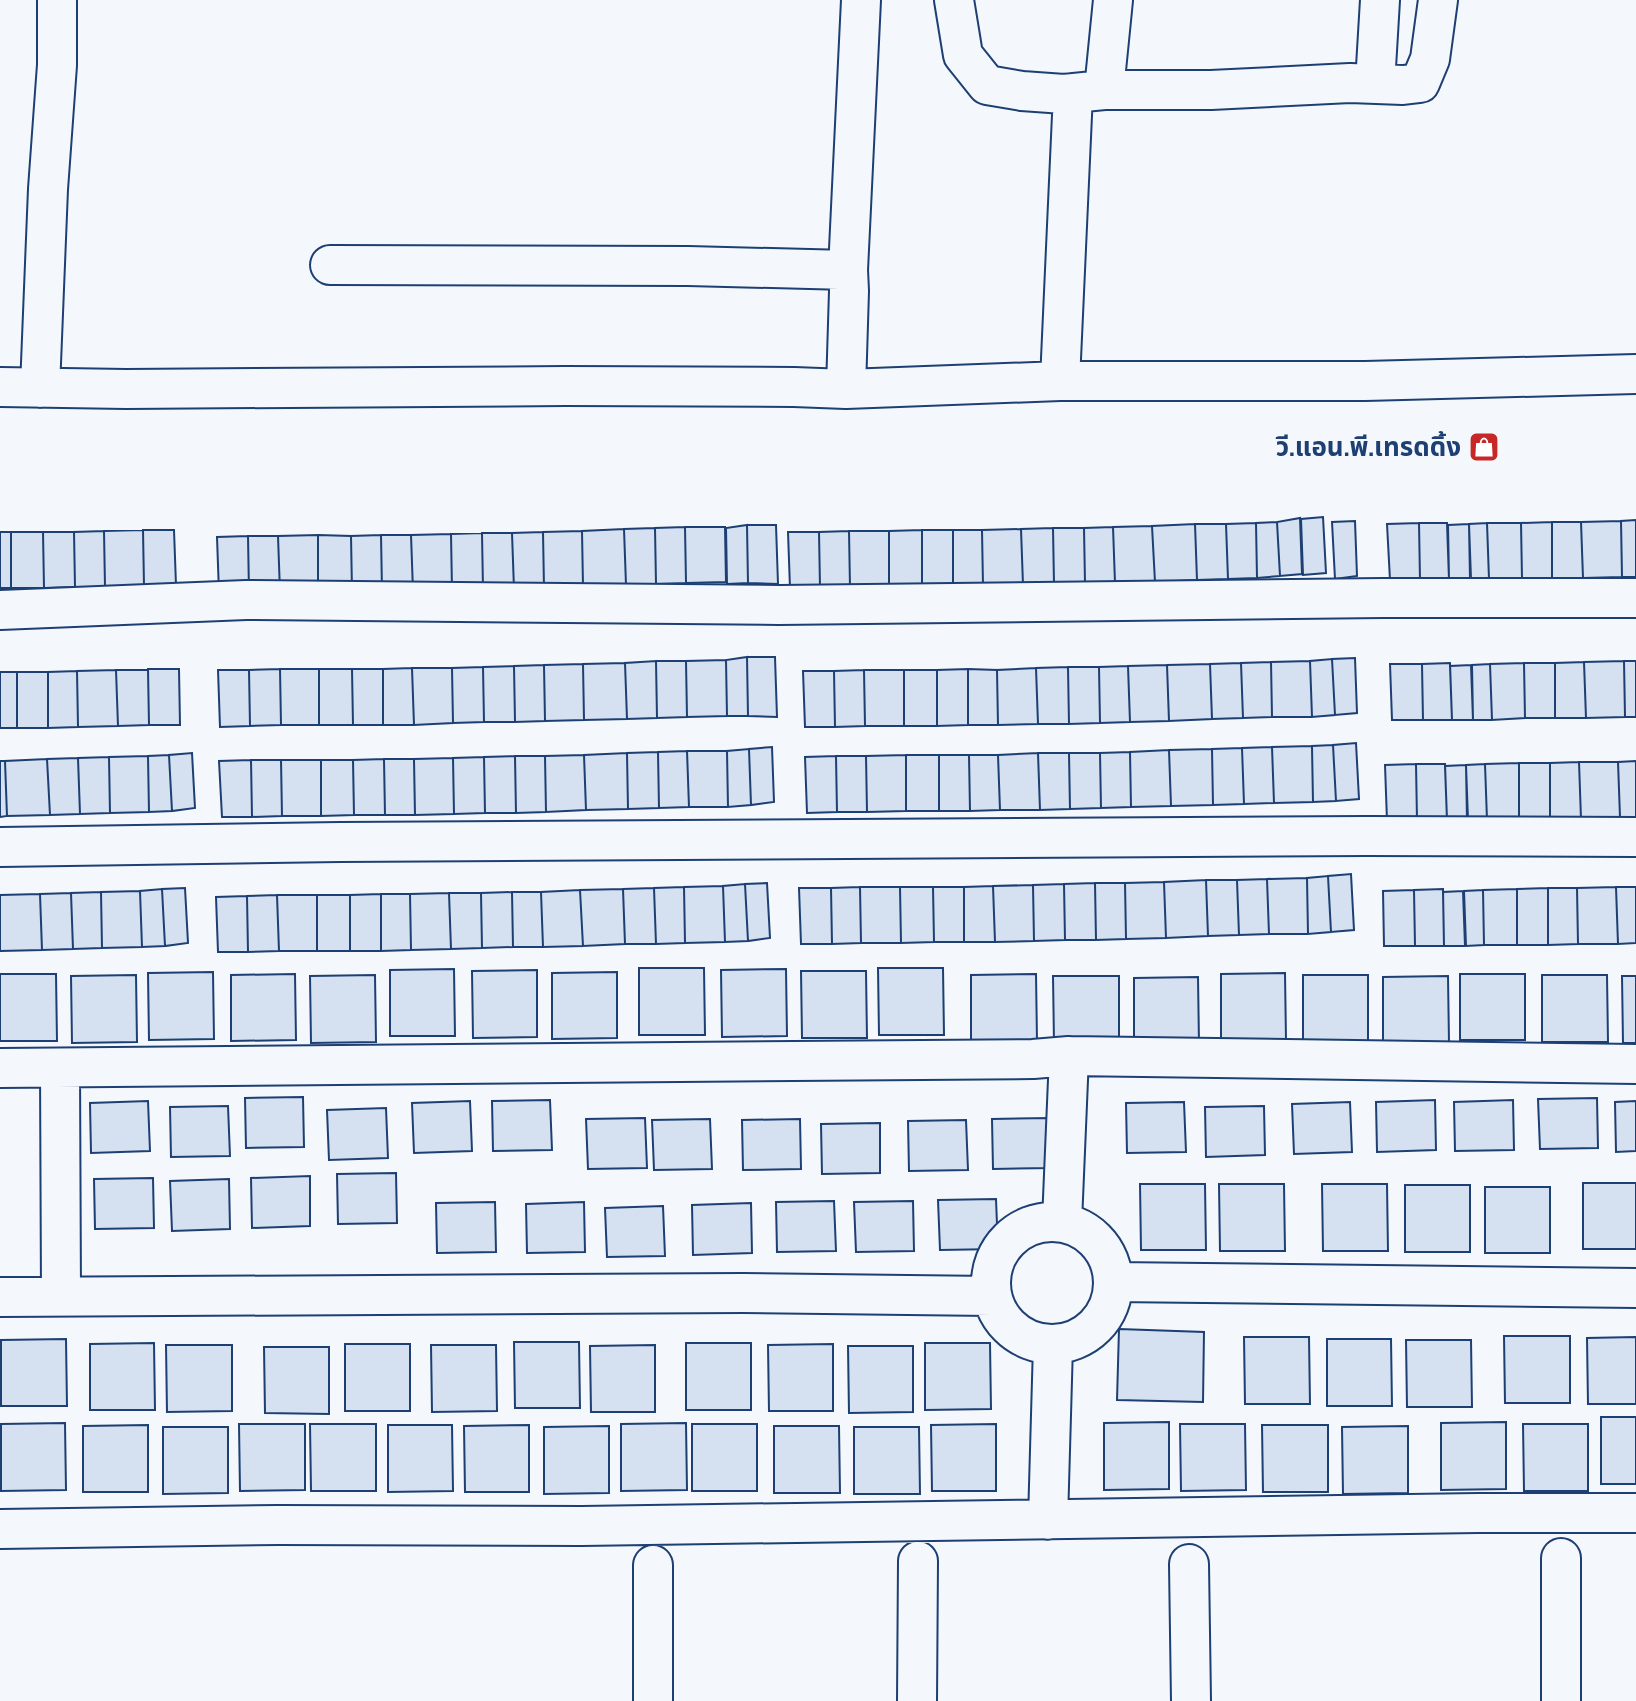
<svg xmlns="http://www.w3.org/2000/svg" width="1636" height="1701" font-family="Cabin,'Noto Sans Thai',sans-serif">
	<style>
		.building { fill: #d5e0f0; stroke: #1d3f73; stroke-width: 2 }
		.lines { fill: none; stroke-linecap: round; stroke-linejoin: round }
		.minor-casing { stroke: #1d3f73; stroke-width: 42 }
		.minor { stroke: #f4f7fb; stroke-width: 38 }
		.labels { text-anchor: middle; dominant-baseline: central; stroke-width: 5; stroke-linejoin: round; paint-order: stroke }
		.poi-label { font-size: 26px; font-weight: bold; fill: #1d3f73; stroke: #f4f7fb; text-anchor: end }
	</style>
	<rect width="100%" height="100%" fill="#f4f7fb"/>
	<path class="building" d="M1323,517L1326,573L1303,575L1301,519Z
		M1300,518L1302,574L1280,576L1277,522Z
		M1636,520V577H1622L1621,521Z
		M1355,521L1357,576L1335,579L1332,522Z
		M1621,521L1622,577L1583,578L1581,522Z
		M1277,522L1280,576L1257,578L1256,523Z
		M1552,522V578H1522L1521,523Z
		M1552,522H1581L1583,578H1552Z
		M1256,523L1257,578L1228,579L1226,524Z
		M1419,523L1420,580H1390L1387,524Z
		M1419,523H1447L1449,580H1420Z
		M1487,523L1489,579H1471L1469,524Z
		M1487,523H1521L1522,578L1489,579Z
		M1195,524H1226L1228,579L1197,580Z
		M1195,524L1197,580L1155,582L1152,526Z
		M1469,524L1470,579L1449,580L1448,525Z
		M747,525H776L778,584L748,583Z
		M747,525L748,583L727,584L726,528Z
		M1152,526L1155,582L1115,583L1113,527Z
		M685,527L686,583L656,584L655,528Z
		M685,527H725L726,582L686,583Z
		M1113,527L1115,583H1085L1084,528Z
		M655,528L656,584L626,585L624,529Z
		M1053,528H1084L1085,583L1054,584Z
		M1053,528L1054,584L1023,585L1021,529Z
		M624,529L626,585L583,586L582,531Z
		M1021,529L1023,585L983,586L982,530Z
		M143,530H174L176,585L144,586Z
		M143,530L144,586L105,587L104,531Z
		M922,530H953V586H922Z
		M922,530V586L889,587V531Z
		M953,530H982L983,586H953Z
		M104,531L105,587H75L74,532Z
		M582,531L583,586L544,588L543,532Z
		M849,531L850,587H820L819,532Z
		M849,531H889V587H850Z
		M0,532H11V588H0Z
		M11,532H43L44,588H11Z
		M43,532H74L75,587L44,588Z
		M543,532L544,588L514,589L512,533Z
		M788,532H819L820,587L790,588Z
		M482,533H512L514,589H483Z
		M482,533L483,589L452,590L451,534Z
		M451,534L452,590L413,591L411,535Z
		M318,535L351,536L352,591L318,592Z
		M318,535V592H280L278,536Z
		M381,535H411L413,591H382Z
		M381,535L382,591H352L351,536Z
		M248,536L249,593H219L217,537Z
		M248,536H278L280,592L249,593Z
		M747,657H775L777,717L748,716Z
		M747,657L748,716H727L726,660Z
		M1355,658L1357,713L1335,715L1332,659Z
		M1332,659L1335,715L1312,717L1310,661Z
		M726,660L727,716L687,717L686,661Z
		M656,661L657,718L627,719L625,663Z
		M656,661H686L687,717L657,718Z
		M1310,661L1312,717H1272L1271,662Z
		M1624,661H1636V717H1625Z
		M1624,661L1625,717L1586,718L1584,662Z
		M1271,662L1272,717L1243,718L1241,663Z
		M1584,662L1586,718H1555V663Z
		M625,663L627,719L584,720L583,664Z
		M1241,663L1243,718L1212,719L1210,664Z
		M1450,663L1452,720H1423L1422,664Z
		M1524,663H1555V718H1525Z
		M1524,663L1525,718L1492,720L1490,664Z
		M583,664L584,720L545,721L544,665Z
		M1210,664L1212,719L1169,721L1167,665Z
		M1390,664H1422L1423,720H1392Z
		M1490,664L1492,720H1473L1472,665Z
		M544,665L545,721L515,722L514,666Z
		M1167,665L1169,721L1130,722L1128,666Z
		M1471,665L1473,720H1452L1450,666Z
		M514,666L515,722H484L483,667Z
		M1128,666L1130,722L1100,723L1099,667Z
		M483,667L484,722L453,723L452,668Z
		M1068,667H1099L1100,723L1069,724Z
		M1068,667L1069,724H1038L1036,668Z
		M412,668H452L453,723L414,725Z
		M412,668L414,725H383V669Z
		M1036,668L1038,724L998,725L997,670Z
		M148,669H179L180,725H149Z
		M280,669L281,725L250,726L249,670Z
		M280,669H319V725H281Z
		M319,669H352L353,725H319Z
		M352,669H383V725H353Z
		M968,669L997,670L998,725H968Z
		M968,669V725L937,726V670Z
		M116,670H148L149,725L118,726Z
		M116,670L118,726L78,727L77,671Z
		M218,670H249L250,726L220,727Z
		M864,670L865,726L835,727L834,671Z
		M864,670H904V726H865Z
		M904,670H937V726H904Z
		M77,671L78,727L48,728V672Z
		M803,671H834L835,727H805Z
		M0,672H17V728H0Z
		M17,672H48V728H17Z
		M1356,743L1359,799L1336,801L1333,745Z
		M1333,745L1336,801L1313,802L1312,746Z
		M1312,746L1313,802L1274,803L1272,747Z
		M772,747L774,802L751,805L749,749Z
		M1272,747L1274,803L1244,804L1242,748Z
		M1242,748L1244,804L1213,805L1212,749Z
		M749,749L751,805L728,807L727,751Z
		M1212,749L1213,805L1171,806L1169,750Z
		M1169,750L1171,806L1131,807L1130,752Z
		M687,751L689,807L659,808L658,752Z
		M687,751H727L728,807H689Z
		M658,752L659,808L628,809L627,753Z
		M1130,752L1131,807L1101,808L1100,753Z
		M192,753L195,808L172,811L169,755Z
		M627,753L628,809L586,810L584,755Z
		M1038,753L1040,810H1000L998,755Z
		M1038,753H1069L1070,809L1040,810Z
		M1069,753H1100L1101,808L1070,809Z
		M169,755L172,811L149,812L148,756Z
		M584,755L586,810L546,812L545,756Z
		M906,755H939V811H906Z
		M906,755V811L867,812L866,756Z
		M939,755H969L970,811H939Z
		M969,755H998L1000,810L970,811Z
		M148,756L149,812L110,813L109,757Z
		M515,756L516,813H485L484,757Z
		M515,756H545L546,812L516,813Z
		M836,756L837,812L807,813L805,757Z
		M836,756H866L867,812H837Z
		M109,757L110,813L80,814L78,758Z
		M484,757L485,813L454,814L453,758Z
		M78,758L80,814L50,815L47,759Z
		M453,758L454,814L415,815L414,759Z
		M47,759L50,815L7,816L5,761Z
		M384,759L385,815H354L353,760Z
		M384,759H414L415,815H385Z
		M251,760L252,817H222L219,761Z
		M251,760H281L282,816L252,817Z
		M281,760H321V816H282Z
		M321,760H353L354,815L321,816Z
		M0,761H5L7,816L0,817Z
		M1636,761V817H1620L1618,762Z
		M1579,762H1618L1620,817L1581,819Z
		M1579,762L1581,819H1550V763Z
		M1519,763H1550V819H1519Z
		M1519,763V819L1487,820L1485,764Z
		M1416,764H1445L1447,820H1417Z
		M1416,764L1417,820L1387,821L1385,765Z
		M1485,764L1487,820H1468L1466,765Z
		M1466,765L1467,820H1447L1445,766Z
		M1351,874L1354,930L1331,932L1328,876Z
		M1328,876L1331,932L1308,934L1307,878Z
		M1307,878L1308,934H1269L1267,879Z
		M1267,879L1269,934L1239,935L1237,880Z
		M1206,880L1208,936L1166,938L1164,882Z
		M1206,880H1237L1239,935L1208,936Z
		M1164,882L1166,938L1126,939L1125,883Z
		M767,883L770,938L748,941L745,884Z
		M1095,883L1096,940H1065L1064,884Z
		M1095,883H1125L1126,939L1096,940Z
		M745,884L748,941L725,942L723,886Z
		M1064,884L1065,940L1034,941L1033,885Z
		M1033,885L1034,941L995,942L993,886Z
		M723,886L725,942L685,943L684,887Z
		M993,886L995,942H964V887Z
		M684,887L685,943L656,944L654,888Z
		M860,887L861,943L832,944L831,888Z
		M860,887H900L901,943H861Z
		M900,887H933L934,942L901,943Z
		M933,887H964V942H934Z
		M1616,887H1636V943L1618,944Z
		M1616,887L1618,944H1578L1577,888Z
		M185,888L188,943L165,946L162,889Z
		M654,888L656,944H625L623,889Z
		M799,888H831L832,944H801Z
		M1548,888H1577L1578,944L1548,945Z
		M1548,888V945H1517V889Z
		M162,889L165,946L142,947L140,891Z
		M623,889L625,944L583,946L580,890Z
		M1443,889L1444,946H1415L1414,890Z
		M1517,889V945H1484L1483,890Z
		M580,890L583,946L543,947L541,892Z
		M1414,890L1415,946H1384L1383,891Z
		M1483,890L1484,945L1466,946L1464,891Z
		M140,891L142,947L102,948L101,892Z
		M1463,891L1465,946H1444L1443,892Z
		M101,892L102,948L73,949L71,893Z
		M512,892L513,947L482,948L481,893Z
		M512,892H541L543,947H513Z
		M71,893L73,949L42,950L40,894Z
		M449,893L451,949L411,950L410,894Z
		M449,893H481L482,948L451,949Z
		M40,894L42,950L0,951V895Z
		M381,894V951H350V895Z
		M381,894H410L411,950L381,951Z
		M277,895L279,951L248,952L247,896Z
		M277,895H317V951H279Z
		M317,895H350V951H317Z
		M247,896L248,952H218L216,897Z
		M639,968H704L705,1035H639Z
		M878,968H943L944,1035H879Z
		M454,969L455,1036H390V970Z
		M786,969L787,1036L722,1037L721,970Z
		M537,970V1037L473,1038L472,971Z
		M801,971H866L867,1038H802Z
		M213,972L214,1039L149,1040L148,973Z
		M617,972V1038L552,1039V973Z
		M1285,973L1286,1040L1221,1041V974Z
		M0,974H56L57,1041H0Z
		M295,974L296,1040L231,1041V975Z
		M1036,974L1037,1041L971,1042V975Z
		M1460,974H1525V1040H1460Z
		M136,975L137,1042L72,1043L71,976Z
		M375,975L376,1042L311,1043L310,976Z
		M1303,975H1368V1041L1303,1042Z
		M1542,975H1607L1608,1042H1542Z
		M1053,976H1119V1043H1054Z
		M1448,976L1449,1043H1383V977Z
		M1622,976H1636V1043H1623Z
		M1198,977L1199,1044L1134,1045V978Z
		M303,1097L304,1147L246,1148L245,1098Z
		M1597,1098L1598,1148L1540,1149L1538,1099Z
		M550,1100L552,1150L493,1151L492,1101Z
		M1435,1100L1436,1150L1377,1152L1376,1102Z
		M1513,1100L1514,1150L1455,1151L1454,1102Z
		M148,1101L150,1151L91,1153L90,1103Z
		M470,1101L472,1151L414,1153L412,1103Z
		M1636,1101V1151L1616,1152L1615,1102Z
		M1184,1102L1186,1152L1127,1153L1126,1103Z
		M1350,1102L1352,1152L1294,1154L1292,1104Z
		M228,1106L230,1156L171,1157L170,1107Z
		M1264,1106L1265,1155L1206,1157L1205,1107Z
		M386,1108L388,1158L329,1160L327,1110Z
		M645,1118L647,1168L588,1169L586,1119Z
		M1051,1118L1052,1168L993,1169L992,1119Z
		M710,1119L712,1169L654,1170L652,1120Z
		M800,1119L801,1169L743,1170L742,1120Z
		M966,1120L968,1170L909,1171L908,1121Z
		M880,1123V1173L822,1174L821,1124Z
		M396,1173L397,1223L338,1224L337,1174Z
		M310,1176V1226L252,1228L251,1178Z
		M153,1178L154,1228L95,1229L94,1179Z
		M229,1179L230,1229L172,1231L170,1181Z
		M1583,1183H1636V1249H1583Z
		M1140,1184H1205L1206,1250H1141Z
		M1219,1184H1284L1285,1251H1220Z
		M1322,1184H1387L1388,1251H1323Z
		M1405,1185H1470V1252H1405Z
		M1485,1187H1550V1253H1485Z
		M996,1199L998,1249L940,1250L938,1200Z
		M834,1201L836,1251L777,1252L776,1202Z
		M913,1201L914,1251L856,1252L854,1202Z
		M495,1202L496,1252L437,1253L436,1203Z
		M584,1202L585,1252L527,1253L526,1204Z
		M751,1203L752,1253L693,1255L692,1205Z
		M663,1206L665,1256L607,1257L605,1208Z
		M1119,1329L1204,1332L1203,1402L1117,1400Z
		M1504,1336H1570V1403H1505Z
		M1244,1337H1309L1310,1404H1245Z
		M1636,1337V1404H1588L1587,1338Z
		M66,1339L67,1406H1V1340Z
		M1327,1339H1391L1392,1406H1327Z
		M1406,1340H1471L1472,1407H1407Z
		M514,1342H579L580,1408H515Z
		M154,1343L155,1410H90V1344Z
		M686,1343H751V1410H686Z
		M925,1343H990L991,1409L925,1410Z
		M345,1344H410V1411H345Z
		M833,1344V1411H769L768,1345Z
		M166,1345H232V1411L167,1412Z
		M431,1345H496L497,1411L432,1412Z
		M655,1345V1412H591L590,1346Z
		M848,1346H913V1412L849,1413Z
		M264,1347H329V1414L265,1413Z
		M1601,1417H1636V1484H1601Z
		M1169,1422V1489L1104,1490V1423Z
		M1506,1422V1489L1441,1490V1423Z
		M65,1423L66,1490L1,1491V1424Z
		M686,1423L687,1490L621,1491V1424Z
		M239,1424H305V1490L240,1491Z
		M310,1424H376V1491H311Z
		M692,1424H757V1491H692Z
		M996,1424V1491H932L931,1425Z
		M1180,1424H1245L1246,1490L1181,1491Z
		M1523,1424H1588V1491H1524Z
		M148,1425V1492H83V1426Z
		M388,1425H452L453,1491L388,1492Z
		M529,1425V1492H465L464,1426Z
		M1262,1425H1328V1492H1263Z
		M609,1426V1493L544,1494V1427Z
		M774,1426H839L840,1493H774Z
		M1408,1426V1493L1343,1494L1342,1427Z
		M163,1427H228V1493L163,1494Z
		M854,1427H919L920,1494H854Z"/>
	<g class="lines">
		<g class="minor-casing">
			<path id="minor" d="M954,0L963,55L987,85L1022,91L1064,94L1104,90H1211L1350,83L1403,85L1420,83L1430,59L1438,0
				M1375,84L1380,0
				M1104,90L1113,0
				M330,265L688,266L848,270L849,291L846,389
				M848,270L861,0
				M1060,381L1073,93
				M0,387L126,389L565,386L794,387L846,389L1060,381H1365L1636,374
				M40,388L48,189L57,65V0
				M0,610L246,600L779,605L1383,598H1636
				M0,847L340,842L1366,836L1636,837
				M0,1068L1033,1059L1069,1056L1636,1064
				M60,1068L61,1296
				M991 1283a61 61 0 1 1 122 0a61 61 0 1 1-122 0Z
				M1062,1222L1069,1056
				M1114,1282L1636,1288
				M0,1297L743,1293L991,1296
				M1048,1520L1053,1345
				M0,1529L278,1525L582,1526L1478,1513H1636
				M1189,1564L1191,1701
				M653,1565V1701
				M917,1701L918,1561
				M1561,1701V1558"/>
		</g>
		<use href="#minor" class="minor"/>
	</g>
	<defs>
		<g id="shop-square" transform="scale(1.575)"><rect x="-9" y="-9" width="18" height="18" rx="4" fill="#c62828" stroke="#f4f7fb"/><path d="M-5-2.5h2.3a2.7 3.5 0 0 1 5.4 0H5L5.5 6h-11ZM-1.5-2.5h3a1.5 2.3 0 0 0-3 0Z" fill="#fff"/></g>
	</defs>
	<g fill-rule="evenodd">
		<use href="#shop-square" x="1484" y="447"/>
	</g>
	<g class="labels">
		<g class="poi-label">
			<text x="1461" y="447">วี.แอน.พี.เทรดดิ้ง</text>
		</g>
	</g>
</svg>
